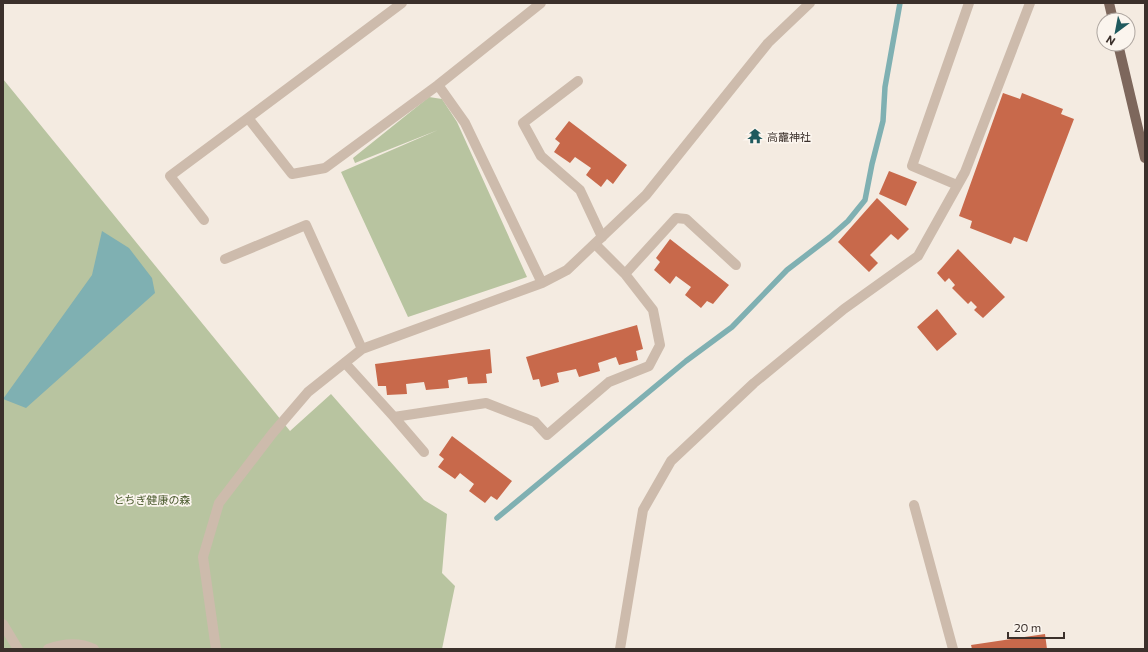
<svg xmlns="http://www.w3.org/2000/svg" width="1148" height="652" font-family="Commissioner,'Noto Sans JP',sans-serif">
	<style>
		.green { fill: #b8c4a0 }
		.water { fill: #7fb0b2 }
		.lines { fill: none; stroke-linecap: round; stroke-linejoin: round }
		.stream { stroke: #7fb0b2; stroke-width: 5.5 }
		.building { fill: #c8694b }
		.service { stroke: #cdbbac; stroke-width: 10 }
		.minor { stroke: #cdbbac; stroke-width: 10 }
		.primary { stroke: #7d675c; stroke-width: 10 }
		.labels { text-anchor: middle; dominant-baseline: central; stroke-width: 3.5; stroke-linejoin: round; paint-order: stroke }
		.poi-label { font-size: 11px; fill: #3b302b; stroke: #fbf5ee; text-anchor: start }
		.park-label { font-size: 11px; fill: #4a5a2e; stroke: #fbf5ee }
	</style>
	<rect width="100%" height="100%" fill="#f4ebe1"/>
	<path class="green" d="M3,79L290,431L331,394L424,500L447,514L442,573L455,586L442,649H3Z
		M429,97L442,99L457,122L527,277L408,317L341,172L438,130L355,163L353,158Z"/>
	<path class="water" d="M102,231L129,248L152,278L155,293L26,408L3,399L92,275Z"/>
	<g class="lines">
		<path class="stream" d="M497,518L686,361L732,327L787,270L830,237L848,221L865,200L872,164L883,121L885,87L900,3"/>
	</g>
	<path class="building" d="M1003,93L1020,99L1022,93L1063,109L1061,114L1074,119L1027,242L1014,237L1011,244L970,228L972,221L959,216Z
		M569,121L627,165L613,184L607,179L601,187L586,175L591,168L575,157L570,163L554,152L560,143L555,139Z
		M889,171L917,182L906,206L879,194Z
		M877,198L909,229L898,240L891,234L870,255L878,263L869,272L838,242Z
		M670,239L729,285L713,304L707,301L701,308L685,295L691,287L676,276L670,284L654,270L660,262L656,258Z
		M958,249L1005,297L983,318L974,310L977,307L971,301L968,304L952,288L955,285L949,278L945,282L937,273Z
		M937,309L957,334L937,351L917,327Z
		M637,325L643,349L636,351L638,360L619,365L616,357L598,363L600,371L579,377L576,369L557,373L559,382L541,387L539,379L533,380L526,357Z
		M490,349L492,373L486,374L487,383L468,384L467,377L448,380L449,388L426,390L424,382L406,384L407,394L387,395L386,386H378L375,364Z
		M452,436L512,481L497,500L491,496L485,503L469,491L474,484L460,473L455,479L438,467L444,459L439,455Z
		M1045,634L1047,649H972L971,645Z"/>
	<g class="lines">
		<path class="service" d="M578,81L523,123L541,156L580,190L602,237
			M625,274L676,218L686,219L736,265
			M345,363L394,417L486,403L535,422L547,435L609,382L649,366L660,345L653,310L625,274L595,244
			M394,417L424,452
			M48,649C62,644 79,642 94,649"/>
		<path class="minor" d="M438,85L541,3
			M248,118L402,3
			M957,185L912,166L969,3
			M204,220L170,176L248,118L292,174L325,168L438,85L465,123L542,283
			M225,259L306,225L362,349
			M914,505L953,649
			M3,624L18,649
			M216,649L203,557L219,503L272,434L308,392L362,349L542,283L567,270L646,195L768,43L810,3
			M620,649L643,510L671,461L754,383L844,309L918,256L965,172L1030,3"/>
		<path class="primary" d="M1109,3L1113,20
			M1118,44L1145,158"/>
	</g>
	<defs>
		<g id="temple-bare" transform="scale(1.2)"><path d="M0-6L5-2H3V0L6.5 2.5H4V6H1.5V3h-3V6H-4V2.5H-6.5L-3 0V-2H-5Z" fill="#1f5a5e" stroke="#fbf5ee" stroke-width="2.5" paint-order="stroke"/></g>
	</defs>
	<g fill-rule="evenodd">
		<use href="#temple-bare" x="755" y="136"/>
	</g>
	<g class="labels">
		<g class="poi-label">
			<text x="767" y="136">高靇神社</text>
		</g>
		<g class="park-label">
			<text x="152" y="499">とちぎ健康の森</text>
		</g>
	</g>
	<rect width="1148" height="652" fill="none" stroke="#3b302b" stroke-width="8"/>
	<g transform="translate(1116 32) rotate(212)"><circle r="19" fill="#fbf5ee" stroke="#aea6a0"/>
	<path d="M0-3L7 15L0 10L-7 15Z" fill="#1f5a5e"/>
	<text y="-6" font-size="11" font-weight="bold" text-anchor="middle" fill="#3b302b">N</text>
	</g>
	<path d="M1008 632v6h56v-6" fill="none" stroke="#3b302b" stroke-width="2"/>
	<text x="1014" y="632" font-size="12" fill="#3b302b" stroke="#fbf5ee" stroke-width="3" paint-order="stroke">20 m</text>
</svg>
